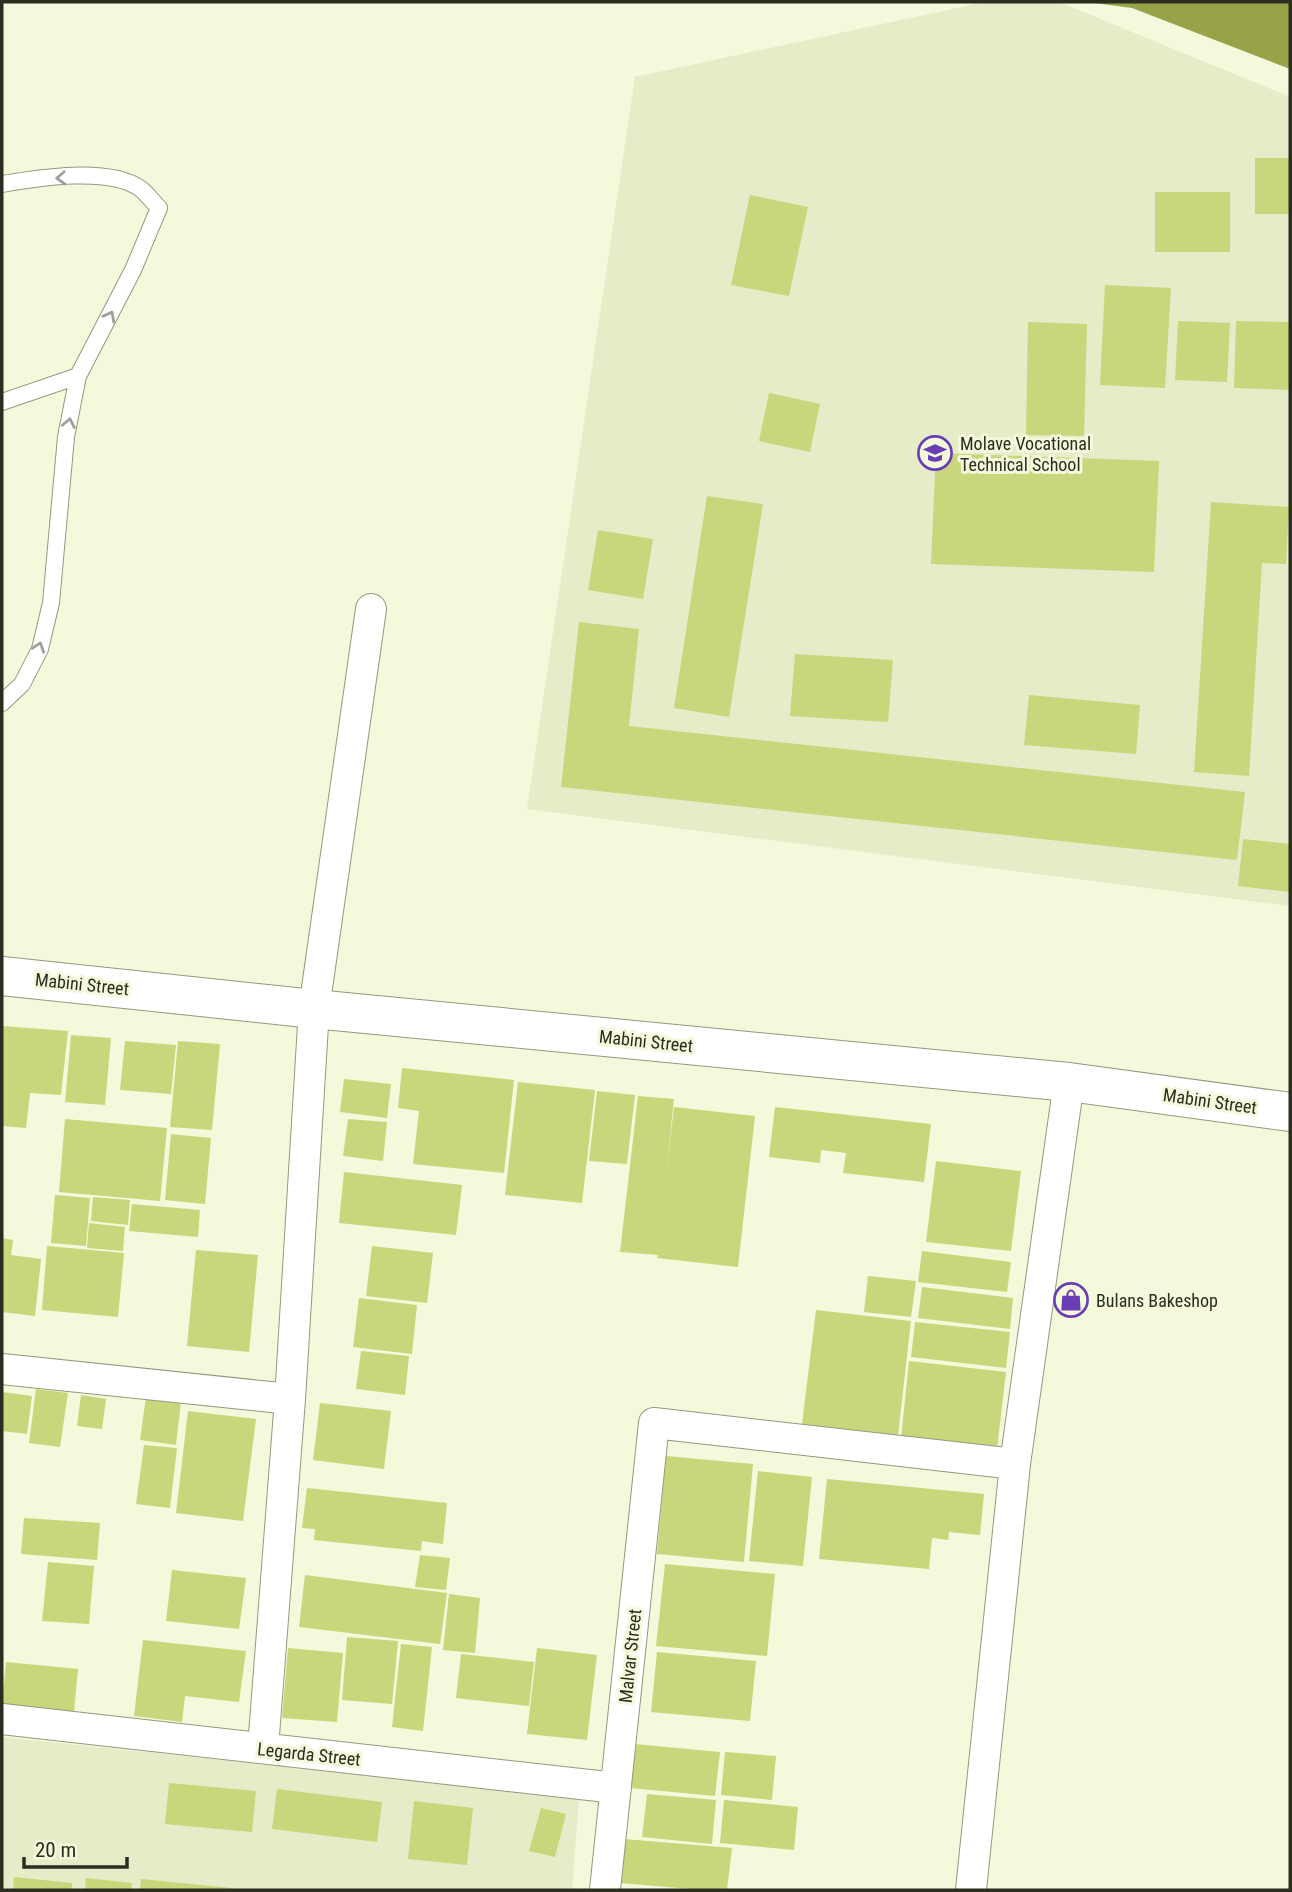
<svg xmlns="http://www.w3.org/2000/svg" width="1292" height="1892" font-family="'Roboto Condensed',sans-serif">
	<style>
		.built { fill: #e5ecc7 }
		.water { fill: #98a349 }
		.building { fill: #c9d67b }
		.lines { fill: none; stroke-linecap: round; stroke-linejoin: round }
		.lane-casing { stroke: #94997d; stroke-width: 18 }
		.street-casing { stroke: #94997d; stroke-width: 32 }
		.secondary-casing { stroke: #94997d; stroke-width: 40 }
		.lane { stroke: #fff; stroke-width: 16 }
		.street { stroke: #fff; stroke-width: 30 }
		.secondary { stroke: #fff; stroke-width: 38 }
		.oneway { stroke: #a0a09b }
		.labels { text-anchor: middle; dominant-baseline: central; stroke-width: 6; stroke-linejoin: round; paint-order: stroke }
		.poi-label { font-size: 18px; fill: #2b2d21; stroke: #f3f9da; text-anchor: start }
		.street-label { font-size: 18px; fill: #2b2d21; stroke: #f3f9da }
	</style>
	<rect width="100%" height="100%" fill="#f3f9da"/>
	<path class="built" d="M985,2H1059L1290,97V906L527,809L635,77Z
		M2,1737L579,1798L572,1890H2Z"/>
	<path class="water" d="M1087,2H1290V69L1132,8Z"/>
	<path class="building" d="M1255,158H1290V214H1255Z
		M1155,192H1230V252H1155Z
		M750,195L808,207L789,296L731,285Z
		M1105,285L1171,288L1165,388L1100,385Z
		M1178,321L1230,323L1227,382L1175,380Z
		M1236,321L1290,322V390L1234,388Z
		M1028,322L1087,324L1084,436L1026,435Z
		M769,393L820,404L810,452L759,441Z
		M936,453L1159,461L1154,572L931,564Z
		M707,496L763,504L729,717L674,708Z
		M1211,502L1289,507L1286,564L1262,563L1249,776L1194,772Z
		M598,530L653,539L643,599L588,590Z
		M579,622L639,629L629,726L1245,792L1237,860L561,787Z
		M795,654L893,660L888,722L790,716Z
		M1029,695L1140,705L1136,754L1024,745Z
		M1243,839L1290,844V892L1238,886Z
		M2,1026L68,1031L61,1095L30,1093L26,1128L2,1126Z
		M71,1035L111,1038L105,1105L65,1102Z
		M125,1041L176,1045L171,1094L120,1090Z
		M178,1041L220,1044L212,1130L170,1127Z
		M402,1068L514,1080L504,1173L413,1164L419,1111L398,1108Z
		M344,1079L391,1084L387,1118L340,1112Z
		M518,1082L595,1090L582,1203L505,1195Z
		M597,1091L635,1095L627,1164L589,1161Z
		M638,1096L674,1099L666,1174L674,1107L755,1116L738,1267L657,1258L658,1255L620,1252Z
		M775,1107L931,1124L924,1182L843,1173L846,1153L821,1150L820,1163L769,1157Z
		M65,1119L167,1128L160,1201L59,1192Z
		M348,1119L387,1122L383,1161L343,1156Z
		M171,1134L211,1138L205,1204L165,1200Z
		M936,1161L1021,1171L1011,1251L926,1242Z
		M344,1172L462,1185L456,1235L339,1223Z
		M55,1195L90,1198L86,1246L51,1243Z
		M93,1197L130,1200L128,1225L91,1221Z
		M132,1204L200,1210L198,1237L129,1231Z
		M89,1223L125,1227L123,1251L87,1248Z
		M2,1238L13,1240L11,1255L41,1259L35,1316L2,1312Z
		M47,1246L124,1253L118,1317L42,1310Z
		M372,1246L433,1253L427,1303L366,1296Z
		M196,1250L258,1255L249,1352L187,1346Z
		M922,1251L1011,1262L1007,1292L918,1282Z
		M868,1276L916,1281L911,1317L864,1312Z
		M922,1287L1013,1298L1010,1329L918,1318Z
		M359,1298L417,1305L412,1354L353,1347Z
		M816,1310L911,1321L898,1435L802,1424Z
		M915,1322L1010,1332L1006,1368L911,1357Z
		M361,1351L409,1356L405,1395L356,1389Z
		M909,1361L1006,1372L997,1449L901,1438Z
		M36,1389L68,1393L60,1447L29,1443Z
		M2,1392L32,1396L27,1434L2,1431Z
		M81,1395L106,1399L102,1429L77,1426Z
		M146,1397L181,1401L176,1445L140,1440Z
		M320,1403L391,1411L384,1469L313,1460Z
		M188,1411L256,1419L243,1521L176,1513Z
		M144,1445L177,1448L170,1508L136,1504Z
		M666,1456L753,1464L744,1562L657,1554Z
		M758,1471L812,1477L803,1566L749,1561Z
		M827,1479L984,1494L980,1535L949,1532L948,1540L932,1538L929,1569L819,1559Z
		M307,1488L447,1503L443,1544L422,1541L421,1551L314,1540L315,1529L302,1528Z
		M24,1518L100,1523L97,1560L21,1554Z
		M420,1555L450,1558L446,1590L415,1587Z
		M48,1562L94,1566L89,1624L42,1621Z
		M665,1564L775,1574L767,1656L656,1646Z
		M172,1570L246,1578L239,1629L166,1621Z
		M305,1575L447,1593L440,1644L299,1627Z
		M449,1594L480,1598L475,1653L443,1650Z
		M347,1637L398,1641L392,1704L342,1700Z
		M143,1640L246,1651L239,1702L185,1696L182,1722L134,1716Z
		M401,1644L432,1647L423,1731L392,1727Z
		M288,1648L343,1653L337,1722L282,1718Z
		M537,1648L597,1655L587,1740L527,1734Z
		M657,1652L756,1661L750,1721L651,1712Z
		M461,1654L534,1662L529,1706L456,1698Z
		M6,1662L78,1669L74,1712L2,1706Z
		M635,1744L720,1752L715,1796L630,1788Z
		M725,1752L776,1756L772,1800L721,1795Z
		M169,1783L256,1791L252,1832L165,1824Z
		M277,1789L382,1802L377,1842L272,1829Z
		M647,1794L716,1800L712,1844L642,1837Z
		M724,1800L798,1807L794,1850L720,1843Z
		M414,1801L473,1808L467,1865L408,1859Z
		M541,1808L566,1814L555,1857L529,1851Z
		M624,1839L732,1848L727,1890H702L620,1883Z
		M14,1877L72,1883V1890H13Z
		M86,1878L132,1883L131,1890H85Z
		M141,1879L231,1888L230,1890H140Z"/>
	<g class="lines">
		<g class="lane-casing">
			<path id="lane" d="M2,184C37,178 110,166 141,189C147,194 153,202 159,208L133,270L78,376L66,437L51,603L40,649L22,684L2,703
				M2,402L78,376"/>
		</g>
		<g class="street-casing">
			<path id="street" d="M2,1369L290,1399
				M2,1719L616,1788
				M263,1748L290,1399L314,1009L371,609
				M605,1890L654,1423L1015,1464
				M971,1890L1015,1464L1069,1082"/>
		</g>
		<g class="secondary-casing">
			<path id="secondary" d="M2,976L314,1009L1069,1082L1290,1112"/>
		</g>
		<use href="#lane" class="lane"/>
		<use href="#street" class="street"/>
		<use href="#secondary" class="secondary"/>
	</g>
	<defs><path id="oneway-chevron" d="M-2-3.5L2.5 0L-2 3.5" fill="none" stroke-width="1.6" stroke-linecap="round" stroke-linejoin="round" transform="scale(1.75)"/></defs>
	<g class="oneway">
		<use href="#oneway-chevron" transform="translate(61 178) rotate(177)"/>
		<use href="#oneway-chevron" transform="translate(110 316) rotate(-62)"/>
		<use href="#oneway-chevron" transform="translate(69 423) rotate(-79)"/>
		<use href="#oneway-chevron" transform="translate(39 647) rotate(-71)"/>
	</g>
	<defs>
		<g id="school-ring" transform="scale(1.75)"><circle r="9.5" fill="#f3f9da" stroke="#683db5" stroke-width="1.5"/><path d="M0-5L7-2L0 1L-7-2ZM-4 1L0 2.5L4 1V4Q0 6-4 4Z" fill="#683db5"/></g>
		<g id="shop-ring" transform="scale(1.75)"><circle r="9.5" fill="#f3f9da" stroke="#683db5" stroke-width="1.5"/><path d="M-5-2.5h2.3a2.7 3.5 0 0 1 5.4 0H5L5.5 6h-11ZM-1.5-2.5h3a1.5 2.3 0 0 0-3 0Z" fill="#683db5"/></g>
	</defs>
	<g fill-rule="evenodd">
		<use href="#school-ring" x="935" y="453"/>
		<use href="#shop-ring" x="1071" y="1300"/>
	</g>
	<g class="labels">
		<g class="poi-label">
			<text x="960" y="443">Molave Vocational<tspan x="960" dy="21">Technical School</tspan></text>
			<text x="1096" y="1300">Bulans Bakeshop</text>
		</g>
		<g class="street-label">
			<text transform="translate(82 984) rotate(6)">Mabini Street</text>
			<text transform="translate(646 1041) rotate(6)">Mabini Street</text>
			<text transform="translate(1210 1101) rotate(8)">Mabini Street</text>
			<text transform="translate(630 1656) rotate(-84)">Malvar Street</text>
			<text transform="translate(309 1754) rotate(6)">Legarda Street</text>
		</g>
	</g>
	<rect width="1292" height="1892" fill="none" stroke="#2b2d21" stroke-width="7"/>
	<path d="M24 1857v10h103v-10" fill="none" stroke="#2b2d21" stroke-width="3.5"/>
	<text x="35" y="1857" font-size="21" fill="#2b2d21" stroke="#f3f9da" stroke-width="5" paint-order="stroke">20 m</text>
</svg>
